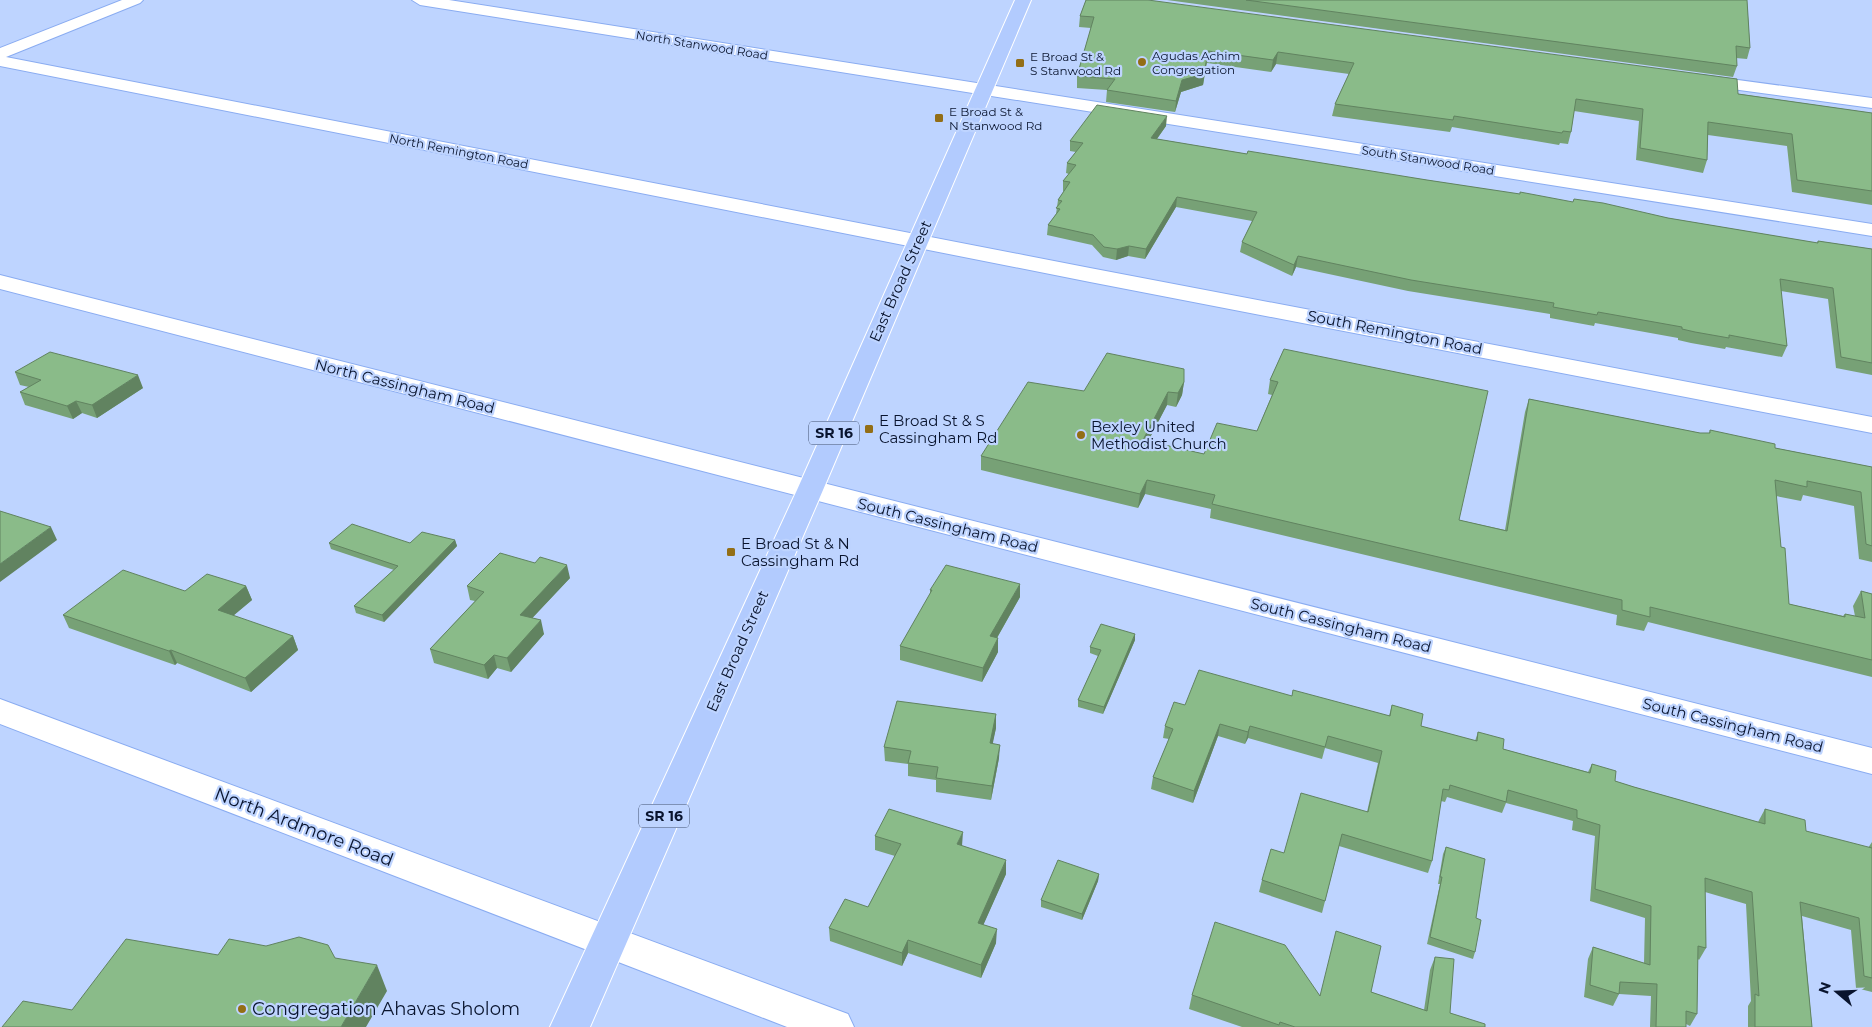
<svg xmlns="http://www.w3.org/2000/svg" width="1872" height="1027" font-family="Montserrat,sans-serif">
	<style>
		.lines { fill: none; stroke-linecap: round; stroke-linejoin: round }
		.minor-casing { stroke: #8aacf1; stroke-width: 2 }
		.primary-casing { stroke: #fff; stroke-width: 2 }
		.minor { fill: #fff; fill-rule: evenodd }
		.primary { fill: #b2cbfe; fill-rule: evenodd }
		.wall { fill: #77a176 }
		.shaded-wall { fill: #618360 }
		.building { fill: #8abb89; stroke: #618360 }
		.poi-dot { fill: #936e16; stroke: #bed4ff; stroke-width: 2 }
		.labels { text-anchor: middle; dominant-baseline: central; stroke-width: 4.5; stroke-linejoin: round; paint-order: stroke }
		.far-street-label { font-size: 12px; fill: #09142e; stroke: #bed4ff }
		.far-poi-label { font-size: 12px; fill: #09142e; stroke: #bed4ff; text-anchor: start }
		.shield { fill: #bed4ff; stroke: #3f4e6d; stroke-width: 1 }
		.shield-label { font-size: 14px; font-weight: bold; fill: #09142e }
		.street-label { font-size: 15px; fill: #09142e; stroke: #bed4ff }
		.poi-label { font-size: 15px; fill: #09142e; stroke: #bed4ff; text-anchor: start }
		.near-street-label { font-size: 18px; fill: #09142e; stroke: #bed4ff }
		.near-poi-label { font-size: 18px; fill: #09142e; stroke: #bed4ff; text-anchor: start }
	</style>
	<rect width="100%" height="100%" fill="#bed4ff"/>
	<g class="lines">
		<g class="minor-casing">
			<path id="minor" d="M122,0H143L140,3L6,57L1090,268L1872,417V433L1090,282L0,66V48Z
				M412,0H449L1872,224V236L420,5Z
				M1701,75L1872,98V108L1695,84L1692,80L1695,76Z
				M0,275L1872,748V774L0,289Z
				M0,699L848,1014L854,1027H787L0,724Z"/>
		</g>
		<g class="primary-casing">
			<path id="primary" d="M1015,0H1031L823,490L590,1027H550L797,490Z"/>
		</g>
		<use href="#minor" class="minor"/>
		<use href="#primary" class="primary"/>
	</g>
	<path class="wall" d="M1086,0L1872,113V205L1792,192L1787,146L1708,135L1707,160L1703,173L1636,160L1639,121L1574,111L1571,132L1568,144L1560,143L1559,145L1452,127L1450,132L1332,116L1335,104L1349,74L1276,64L1271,72L1207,63L1203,85L1181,92L1175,112L1106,102L1107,90L1077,88V76L1091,28L1079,27L1080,16Z
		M1167,0H1747L1750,48L1747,59L1736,58L1737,66L1733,77Z
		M1166,126L1157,139L1247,154L1427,180L1668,218L1817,243L1818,241L1872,249V375L1836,368L1828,299L1781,291L1787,346L1782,357L1726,347L1725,349L1691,343L1678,340V338L1595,323L1594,326L1550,318V314L1408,291L1296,267L1292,276L1240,252L1242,242L1252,221L1176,207L1145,259L1128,256L1116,260L1103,257L1092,245L1047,235L1048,225L1056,214L1058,200L1064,191H1063V181L1069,174L1066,173L1067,163L1076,152L1070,151V141Z
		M1284,349L1459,520L1505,530L1525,412L1529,399L1700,433H1709L1710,430L1775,448L1872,467V562L1859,559L1854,506L1803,495L1801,501L1776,496L1781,547L1789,604L1843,616L1845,614L1855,616L1853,606L1861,591L1872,594V677L1648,622L1644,631L1616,625L1617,615L1210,518L1211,509L1145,494L1138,508L981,470V456L1084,391L1184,382L1182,395L1176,407L1167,405L1148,441L1204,454L1257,431L1272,395L1268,394L1270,380Z
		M15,372L143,388L97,418L82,413L73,419L25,405L20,392L29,387L20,385Z
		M455,540L457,546L384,622L356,613L354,606L394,570L331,549L329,543H410Z
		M570,578L532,618L544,634L511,672L497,668L488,679L434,663L430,649L475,601L470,600L467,586Z
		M246,586L252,600L233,616L293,636L298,650L251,692L177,663L175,665L69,628L63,615L185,591Z
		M930,590L1020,597L997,638H998V652L982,682L900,660V646L930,595Z
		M1135,640L1103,714L1078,707V700L1098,656L1090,653V647Z
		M1292,696L1389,716L1392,705L1421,726L1475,741L1478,732L1503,749L1588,772L1592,764L1615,781L1634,787L1758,822L1765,809L1806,831L1868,848L1872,842V992L1856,988L1851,930L1802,916L1812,1027H1748V1006L1751,1001L1746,904L1705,892L1706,948L1699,960L1698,959L1697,1014L1690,1026L1686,1024V1027H1650L1651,996L1619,994L1613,1006L1584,997L1588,959L1593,947L1644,963L1645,918L1590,901L1595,836L1572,830L1573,821L1506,803L1502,813L1447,797L1445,802L1441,801L1432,861L1428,873L1339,846L1322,913L1259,892L1262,880L1284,853L1367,812L1378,763L1325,748L1322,759L1248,738L1245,744L1218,736L1193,803L1151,789L1153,777L1169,739L1163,738L1165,726L1185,705Z
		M996,714V728L992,744L999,758L991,800L936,792V780L908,776V764L885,761L884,747Z
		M875,836L962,846L1006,874L983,925L996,943L981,978L908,953L902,966L830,941L829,928L868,907L895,856L875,850Z
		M1446,847L1476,918L1475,952L1473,959L1427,944L1440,884H1438L1443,854Z
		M1099,874L1098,881L1082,920L1041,907V900Z
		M1435,957L1450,1013L1485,1027H1242L1189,1009L1192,995H1319L1371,992L1424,1010L1430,970Z"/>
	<path class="shaded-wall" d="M1208,51L1203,85L1181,92L1175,112L1176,101L1182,80Z
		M1278,52L1276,64L1271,72L1273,60Z
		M1167,116L1166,126L1151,147V138Z
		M1177,197L1176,207L1145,259L1146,249Z
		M1129,246L1128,256L1116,260L1117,249Z
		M1298,256L1296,267L1292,276L1294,265Z
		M138,375L143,388L97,418L92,405Z
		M1184,382L1182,395L1176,407L1178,393Z
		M1168,392L1167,405L1142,453L1143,440Z
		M76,401L82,413L73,419L67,406Z
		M1147,480L1145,494L1138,508L1140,494Z
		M51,527L57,540L0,582V564Z
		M455,540L457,546L384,622L382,615Z
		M567,565L570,578L523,628L520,615Z
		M1020,584V597L990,650V636Z
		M246,586L252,600L223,624L218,610Z
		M541,620L544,634L511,672L507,658Z
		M1135,634V640L1103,714L1104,707Z
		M293,636L298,650L251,692L245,678Z
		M998,638V652L982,682L983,668Z
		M171,650L177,663L175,665L169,651Z
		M494,655L497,668L488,679L484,665Z
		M996,714V728L990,757V743Z
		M1220,724L1218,736L1193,803L1194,791Z
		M1250,726L1248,738L1245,744L1248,732Z
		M1000,745L999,758L991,800L992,786Z
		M963,832L962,846L956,858L957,844Z
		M1006,860V874L978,937V923Z
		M1099,874L1098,881L1082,920V914Z
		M997,929L996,943L981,978V965Z
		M908,940V953L902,966V953Z
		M377,965L387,991L366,1027H341Z"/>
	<path class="building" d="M1086,0H1148L1737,79L1738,94L1872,113V191L1797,180L1792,134L1708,122L1707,160L1640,148L1643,109L1576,99L1571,132L1563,131L1562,133L1454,116L1453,120L1335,104L1354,63L1278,52L1273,60L1208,51L1204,74L1182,80L1176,101L1107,90L1115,79L1077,76L1094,17L1080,16Z
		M1246,0H1747L1750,48L1736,46L1737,66Z
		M1097,105L1167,116L1151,138L1247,154L1248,151L1427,180L1520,194V192L1573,202L1574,199L1603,203L1668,218L1818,243V241L1872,249V363L1841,357L1833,288L1780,279L1787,346L1729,335V338L1695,332L1682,329V327L1598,312L1597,315L1553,307L1554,303L1411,280L1298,256L1294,265L1242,242L1257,212L1177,197L1146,249L1129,246L1117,249L1104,247L1093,235L1048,225L1060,209L1056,208L1062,201L1058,200L1070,182L1063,181L1076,165L1067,163L1083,143L1070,141Z
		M1284,349L1488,391L1459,520L1507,531L1529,399L1700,433H1710V430L1775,444V448L1872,467V546L1866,544L1861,492L1807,481V487L1775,480L1781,547L1785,548L1789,604L1845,617V614L1865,618L1861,591L1872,594V660L1650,607V617L1622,610V600L1212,504L1215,495L1147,480L1140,494L981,456L1028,382L1084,391L1107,353L1184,369V382L1178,393L1168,392L1143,440L1204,454L1217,423L1257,431L1278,382L1270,380Z
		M50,352L138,375L92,405L76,401L67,406L20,392L41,380L15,372Z
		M0,511L51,527L0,564Z
		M352,524L410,543L422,532L455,540L382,615L354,606L398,566L329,543Z
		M500,553L535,563L540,557L567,565L520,615L541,620L507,658L494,655L484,665L430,649L484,592L467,586Z
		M946,565L1020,584L990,636L998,638L983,668L900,646L932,590H930Z
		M123,570L185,591L207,574L246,586L218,610L293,636L245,678L171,650L169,651L63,615Z
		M1101,624L1135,634L1104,707L1078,700L1101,650L1090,647Z
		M1199,670L1292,696L1293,690L1390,716L1392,705L1423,714L1421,726L1477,741L1478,732L1504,739L1503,749L1590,773L1592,764L1616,771L1615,781L1634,787L1765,824V809L1805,820L1806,831L1872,848V978L1864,976L1859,918L1800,902L1812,1027H1755V994L1759,996L1752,892L1705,878L1706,948L1698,946L1697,1014L1686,1011V1027H1656L1657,984L1620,982L1619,994L1590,985L1593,947L1650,965L1651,906L1595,889L1600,825L1577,818V810L1508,790L1506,802L1450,785L1449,790L1443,789L1432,861L1342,834L1325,901L1262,880L1271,849L1284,853L1301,793L1368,812L1382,751L1328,736L1325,747L1250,726L1248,732L1220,724L1194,791L1153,777L1173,729L1165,726L1174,702L1185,705Z
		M897,701L996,714L990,743L1000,745L992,786L936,778L938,767L908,763L911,751L884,747Z
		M889,809L963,832L957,844L1006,860L978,923L997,929L981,965L908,940L902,953L829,928L845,899L868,907L901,844L875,836Z
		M1446,847L1485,859L1476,918L1481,920L1475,952L1430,937L1442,877H1440Z
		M1058,860L1099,874L1082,914L1041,900Z
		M1215,922L1285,945L1320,996L1336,931L1381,946L1371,992L1427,1011L1435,957L1454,959L1450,1013L1485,1024V1027H1295L1280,1022L1279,1025L1192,995Z
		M299,937L328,945L335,958L377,965L341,1027H2L23,1001L72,1010L126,939L218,955L229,939L266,946Z"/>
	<g class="poi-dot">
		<circle cx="1142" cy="62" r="5"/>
		<rect x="1015" y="58" width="10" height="10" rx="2.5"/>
		<rect x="934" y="113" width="10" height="10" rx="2.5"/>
		<rect x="864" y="424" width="10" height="10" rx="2.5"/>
		<circle cx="1081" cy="435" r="5"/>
		<rect x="726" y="547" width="10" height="10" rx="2.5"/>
		<circle cx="242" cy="1009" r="5"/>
	</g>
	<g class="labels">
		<g class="far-street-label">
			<text transform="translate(702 45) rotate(9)">North Stanwood Road</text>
			<text transform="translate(459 151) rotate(11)">North Remington Road</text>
			<text transform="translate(1428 160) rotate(9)">South Stanwood Road</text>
		</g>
		<g class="far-poi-label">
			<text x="1152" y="55">Agudas Achim<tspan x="1152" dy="14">Congregation</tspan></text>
			<text x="1030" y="56">E Broad St &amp;<tspan x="1030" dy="14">S Stanwood Rd</tspan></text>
			<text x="949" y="111">E Broad St &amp;<tspan x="949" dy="14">N Stanwood Rd</tspan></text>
		</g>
		<g class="shield">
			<rect x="809" y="421.5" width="50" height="23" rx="4"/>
			<rect x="639" y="804.5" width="50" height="23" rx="4"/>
		</g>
		<g class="shield-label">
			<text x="834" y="433">SR 16</text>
			<text x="664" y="816">SR 16</text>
		</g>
		<g class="street-label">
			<text transform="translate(900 281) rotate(-66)">East Broad Street</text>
			<text transform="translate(1395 332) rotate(11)">South Remington Road</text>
			<text transform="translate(405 386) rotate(14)">North Cassingham Road</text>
			<text transform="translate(948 525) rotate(14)">South Cassingham Road</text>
			<text transform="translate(1341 625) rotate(14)">South Cassingham Road</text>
			<text transform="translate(737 651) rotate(-66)">East Broad Street</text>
			<text transform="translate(1733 725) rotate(14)">South Cassingham Road</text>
		</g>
		<g class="poi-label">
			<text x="879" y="420">E Broad St &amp; S<tspan x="879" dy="17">Cassingham Rd</tspan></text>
			<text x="1091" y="426">Bexley United<tspan x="1091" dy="17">Methodist Church</tspan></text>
			<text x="741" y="543">E Broad St &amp; N<tspan x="741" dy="17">Cassingham Rd</tspan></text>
		</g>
		<g class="near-street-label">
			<text transform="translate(304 827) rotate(21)">North Ardmore Road</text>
		</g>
		<g class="near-poi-label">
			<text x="252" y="1009">Congregation Ahavas Sholom</text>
		</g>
	</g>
	<g transform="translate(1837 992) rotate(289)" stroke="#bed4ff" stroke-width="4" paint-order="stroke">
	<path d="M0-4L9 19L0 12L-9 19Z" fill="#09142e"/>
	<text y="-8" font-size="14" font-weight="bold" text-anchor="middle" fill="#09142e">N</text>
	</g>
</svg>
